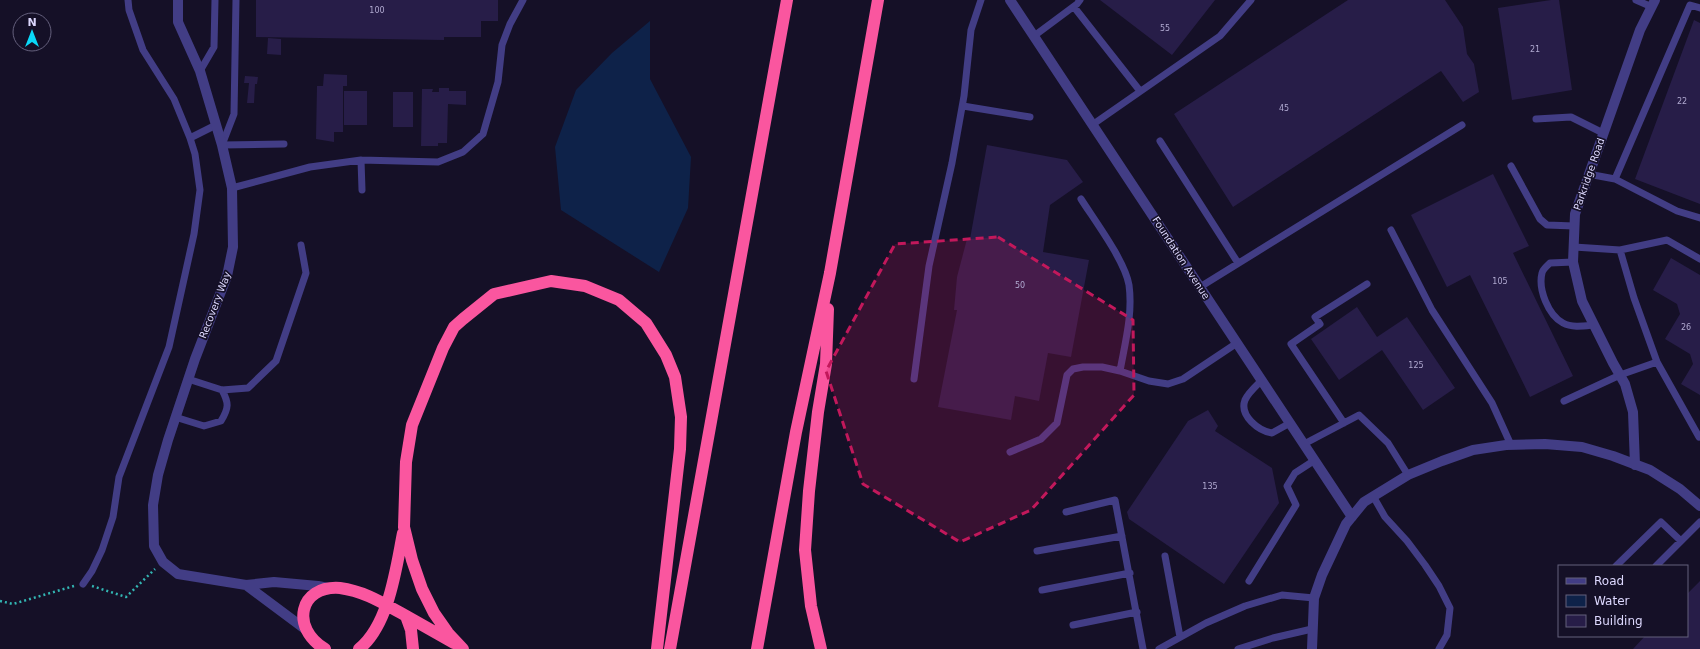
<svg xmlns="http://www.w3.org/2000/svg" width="1700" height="649" font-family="'DejaVu Sans',sans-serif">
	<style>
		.water { fill: #0e2249 }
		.building { fill: #271d48 }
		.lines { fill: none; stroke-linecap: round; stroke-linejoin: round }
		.path { stroke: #33b6b3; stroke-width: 2.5; stroke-dasharray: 2 3; stroke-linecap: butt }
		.lane { stroke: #423d85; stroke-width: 7 }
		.street { stroke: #423d85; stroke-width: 10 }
		.highway { stroke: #fa569f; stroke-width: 12 }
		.marked { fill: #c2185b; fill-opacity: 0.2; stroke: #c2185b; stroke-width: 3; stroke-dasharray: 8 5; stroke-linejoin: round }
		.labels { text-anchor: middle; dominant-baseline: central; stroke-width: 3.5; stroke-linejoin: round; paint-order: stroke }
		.number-label { font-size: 8px; fill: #b0a9d0 }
		.street-label { font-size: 10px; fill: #ddd8fe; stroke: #151027 }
	</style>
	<rect width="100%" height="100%" fill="#151027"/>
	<path class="water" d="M650,21V79L691,157L688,208L659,272L561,210L555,147L576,90L612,53Z"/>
	<path class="building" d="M256,0H498V21H481V37H444V40L256,37Z
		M1100,0H1215L1172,55Z
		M1348,0H1445L1463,27L1467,54L1474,64L1479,92L1463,102L1441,71L1233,207L1174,114Z
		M1551,0H1559L1572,90L1512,100L1498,8Z
		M1694,20L1700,23V204L1635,179Z
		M268,38L281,39V55L267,54Z
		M324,74L347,75V86H343V132H334V142L316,139L317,86H323Z
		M245,76L258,77L257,84H255L254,103H247L249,83H244Z
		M439,88H449V91H466V105L448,104L447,143H438V146H421L422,89H433L432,92H439Z
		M344,91H367V125H344Z
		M393,92H413V127H393Z
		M987,145L1067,160L1083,182L1050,205L1043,252L1089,260L1071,357L1048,353L1039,401L1015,396L1011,420L938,407L957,310H954L957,277L967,239H970Z
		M1493,174L1529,246L1513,253L1573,376L1530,397L1470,275L1447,287L1411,215Z
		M1671,258L1700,275V395L1681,384L1693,364L1690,354L1665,339L1680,314L1677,304L1653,290Z
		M1357,307L1377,337L1407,317L1455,388L1423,410L1382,350L1339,380L1311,339Z
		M1208,410L1218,426L1215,431L1272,468L1279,503L1224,584L1129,519L1127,512L1188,421Z
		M1700,581V649H1633L1645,636H1687V594Z"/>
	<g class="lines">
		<path class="path" d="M92,586L126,597L155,569
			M0,601L13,604L74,586"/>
		<path class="lane" d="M236,0L234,114L222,145L284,144
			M1636,0L1652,7
			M1074,7L1140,91
			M1034,36L1077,4L1080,0
			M200,71L214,47L215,0
			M963,106L1030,117
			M1536,119L1571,117L1603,133
			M1092,125L1220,36L1251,0
			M190,138L216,125
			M1160,141L1238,263
			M361,160L362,190
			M1511,166L1540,219L1547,225L1574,226
			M1588,174L1615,179L1677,211L1700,218
			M1615,179L1690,5L1700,8
			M232,188L310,167L361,160L438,162L463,152L483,134L498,82L502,45L510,24L523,0
			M1081,199C1095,221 1125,261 1129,285C1133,314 1125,343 1120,371
			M1391,230L1432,310L1492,403L1511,445
			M1574,247L1620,250L1667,240L1700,259
			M1620,250L1634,298L1657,362L1699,437L1700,435
			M1573,262L1550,263C1547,266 1543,269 1542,273C1538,289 1548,315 1563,323C1572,328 1584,326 1594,325
			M1200,287L1462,125
			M188,379L222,390L248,388L276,361L306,273L301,245
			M914,379L929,266L952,163L964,96L971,30L981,0
			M1262,380C1256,386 1248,393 1245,400C1239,416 1259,431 1272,433L1290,423
			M1564,401L1620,375L1657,362
			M175,417L204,426L221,421C229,408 229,403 222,390
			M1344,423L1291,344L1320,324L1315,317L1367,284
			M1304,444L1359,415L1388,443L1408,475
			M1010,452L1041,439L1057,423L1067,375L1073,369L1083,367H1102L1120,371L1149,381L1168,384L1183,379L1237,343
			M1373,496L1385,517L1407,541L1425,565L1439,586L1450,608L1447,635L1439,649
			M1066,512L1115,500L1143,649
			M1037,551L1122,536
			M1165,556L1180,637
			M1616,566L1661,522L1681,541
			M1656,566L1700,522
			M1249,581L1296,505L1287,486L1295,473L1315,460
			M83,584L92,571L102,550L113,517L119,477L169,347L194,234L200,190L195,154L190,138L174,99L143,50L129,10L128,0
			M1042,590L1130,573
			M1073,625L1137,612
			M1159,649L1206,623L1245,606L1282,595L1314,598
			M1238,649L1273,638L1312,629"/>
		<path class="street" d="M178,0V22L200,71L222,145L232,188L233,247L227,276L195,359L168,440L158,475L153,505L154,546L163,562L178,574L246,585L274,582L318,586L328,588
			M1010,0L1352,517
			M1635,465L1633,412L1625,384L1613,363L1582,301L1573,262L1575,214L1640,30L1655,0
			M246,585L305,629
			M1312,649L1314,598L1322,575L1346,524L1364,502L1408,475L1442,461L1473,450L1506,445L1545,444L1582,447L1613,456L1650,470L1680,489L1700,506"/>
		<path class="highway" d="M406,616L411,630L413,649
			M325,649C290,628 299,585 340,588C363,591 381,602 401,613C419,623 436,633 454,643
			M359,649C389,625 396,568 403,533
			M463,649L448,633L434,613L422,589L412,560L404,527L406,462L412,425L443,348L454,327L463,319L494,294L551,281L585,286L619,300L646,323L666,355L675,377L681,417L680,449L657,649
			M670,649L787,0
			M757,649L796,432L830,273L878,0
			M821,649L811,606L805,550L809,491L818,412L826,364L828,309"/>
	</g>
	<path class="marked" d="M998,237L1133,320L1134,395L1031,510L960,542L863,484L826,371L895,244Z"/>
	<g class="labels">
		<g class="number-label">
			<text x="377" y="10">100</text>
			<text x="1165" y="28">55</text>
			<text x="1535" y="49">21</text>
			<text x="1682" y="101">22</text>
			<text x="1284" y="108">45</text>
			<text x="1500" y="281">105</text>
			<text x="1020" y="285">50</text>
			<text x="1686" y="327">26</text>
			<text x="1416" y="365">125</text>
			<text x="1210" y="486">135</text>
		</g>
		<g class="street-label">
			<text transform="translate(1589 174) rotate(-71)">Parkridge Road</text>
			<text transform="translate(1181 258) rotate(57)">Foundation Avenue</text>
			<text transform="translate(215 305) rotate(-69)">Recovery Way</text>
		</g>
	</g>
	<rect x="1558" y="565" width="130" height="72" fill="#151027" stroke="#65607d"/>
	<rect x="1566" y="578" width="20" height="6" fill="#423d85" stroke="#65607d"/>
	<text x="1594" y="585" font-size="12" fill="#ddd8fe">Road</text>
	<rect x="1566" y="595" width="20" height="12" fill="#0e2249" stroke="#65607d"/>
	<text x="1594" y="605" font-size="12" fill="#ddd8fe">Water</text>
	<rect x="1566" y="615" width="20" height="12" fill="#271d48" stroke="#65607d"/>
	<text x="1594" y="625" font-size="12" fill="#ddd8fe">Building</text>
	<g transform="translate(32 32)"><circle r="19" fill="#151027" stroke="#65607d"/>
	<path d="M0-3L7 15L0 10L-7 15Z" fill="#0ad8f8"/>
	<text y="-6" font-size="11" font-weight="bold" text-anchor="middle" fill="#ddd8fe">N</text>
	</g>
</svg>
